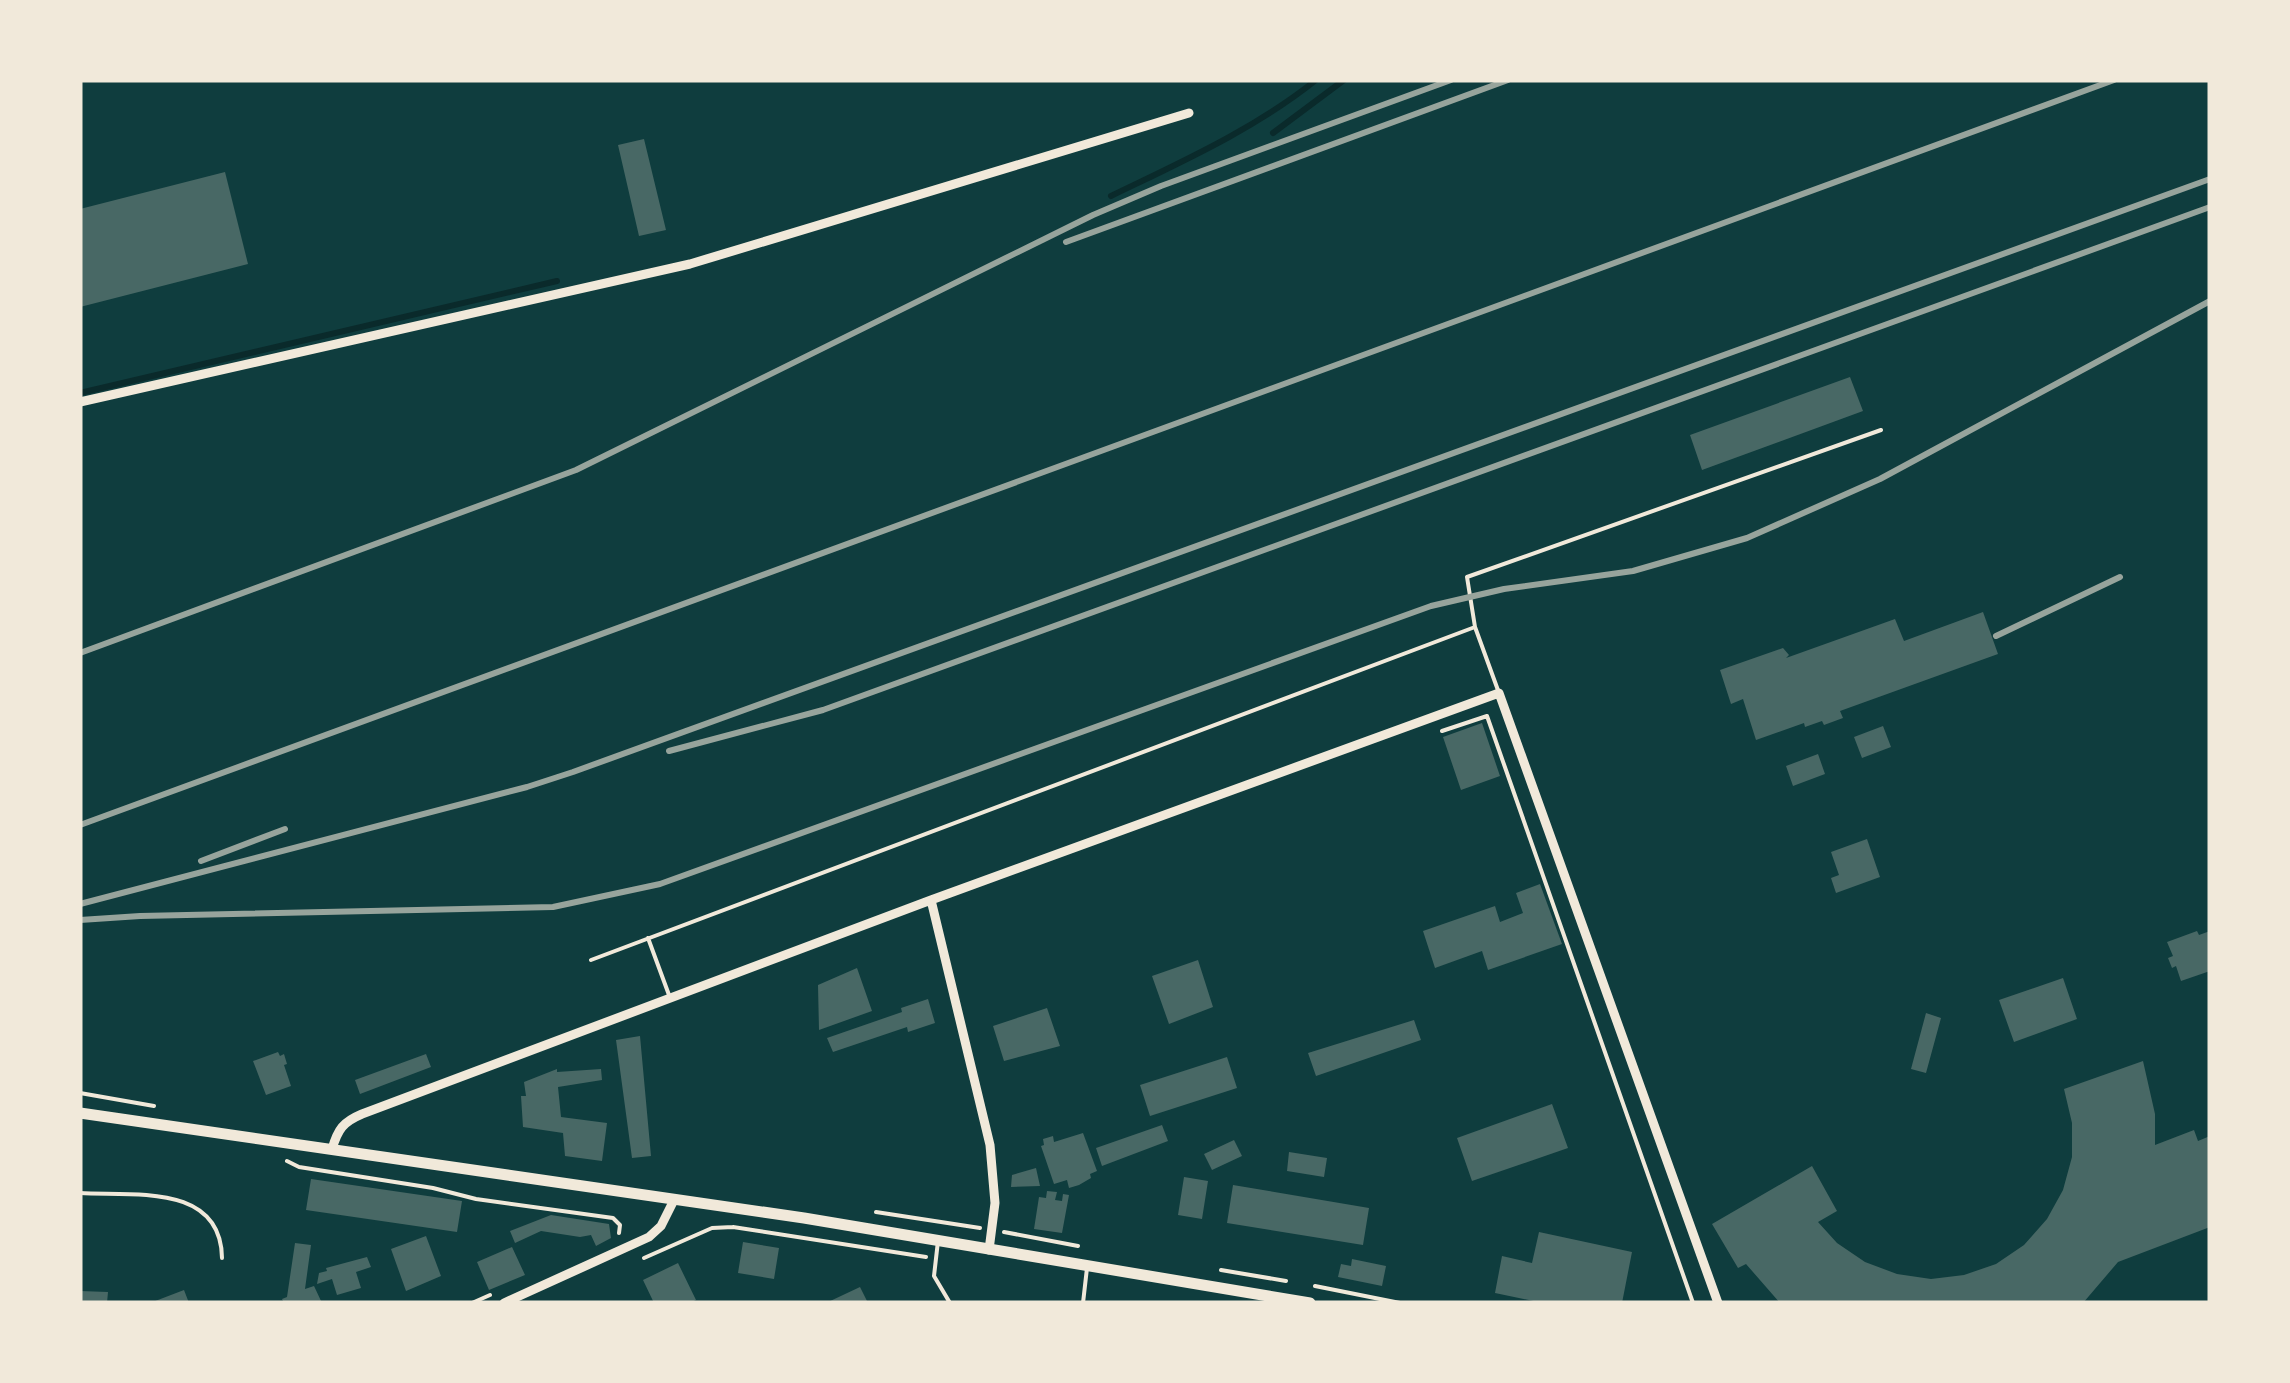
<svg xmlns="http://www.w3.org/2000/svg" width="2290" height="1383" font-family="'PT Sans Narrow',sans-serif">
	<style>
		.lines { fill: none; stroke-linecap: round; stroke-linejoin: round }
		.stream { stroke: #0a2a2b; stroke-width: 6 }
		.building { fill: #486865 }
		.path { stroke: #f1e9da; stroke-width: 4 }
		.service { stroke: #f1e9da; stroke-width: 4 }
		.minor { stroke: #f1e9da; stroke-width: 9 }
		.tertiary { stroke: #f1e9da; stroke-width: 11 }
		.rail { stroke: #97a49c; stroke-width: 6 }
	</style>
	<rect width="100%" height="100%" fill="#0f3d3e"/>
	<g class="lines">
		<path class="stream" d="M1273,133L1344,80
			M1111,196C1181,162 1255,129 1316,80
			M80,393L557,281"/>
	</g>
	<path class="building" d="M644,139L666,230L639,236L618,145Z
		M225,172L248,264L80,307V209Z
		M1850,377L1863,411L1702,470L1690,435Z
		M1983,612L1998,654L1840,711L1843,718L1824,725L1822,721L1805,727L1804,723L1756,740L1743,699L1731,704L1720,670L1783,648L1789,655L1786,658L1895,619L1904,641Z
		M1482,723L1500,776L1461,790L1443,737Z
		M1883,726L1891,747L1862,758L1854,737Z
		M1818,754L1825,774L1793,786L1786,766Z
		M1867,839L1880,877L1836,893L1831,878L1839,875L1831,852Z
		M1540,884L1562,944L1488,970L1482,951L1435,968L1423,931L1495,906L1500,922L1523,913L1516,893Z
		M2197,931L2199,935L2210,931V971L2181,981L2176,966L2172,968L2168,958L2173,956L2167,942Z
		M1198,960L1213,1007L1169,1024L1152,976Z
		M857,968L872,1011L819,1030L818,985Z
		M2063,978L2077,1019L2014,1042L1999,1000Z
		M928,999L935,1023L908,1032L907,1027L833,1052L827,1038L902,1012L901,1008Z
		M1047,1008L1060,1046L1004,1061L993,1026Z
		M1926,1013L1941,1018L1926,1073L1911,1069Z
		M1414,1020L1421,1040L1316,1076L1308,1053Z
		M640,1036L651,1156L632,1158L616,1040Z
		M278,1052L280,1056L284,1054L287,1064L284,1065L291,1086L266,1095L253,1061Z
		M426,1054L431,1067L360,1094L355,1080Z
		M1227,1057L1237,1088L1150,1116L1140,1085Z
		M2143,1061L2155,1114V1145L2194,1130L2198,1141L2210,1136V1227L2118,1262L2083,1303H1780L1746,1264L1738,1268L1712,1224L1812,1166L1837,1211L1818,1222L1837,1243L1865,1262L1897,1274L1931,1279L1964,1275L1996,1264L2024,1245L2047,1219L2063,1190L2072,1157V1123L2064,1089Z
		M557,1069V1072L601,1069L602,1080L558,1087L561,1117L607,1123L602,1161L565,1156L563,1133L523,1127L521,1096H526L524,1082Z
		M1552,1104L1568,1148L1472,1181L1457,1138Z
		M1162,1125L1168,1141L1102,1166L1096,1148Z
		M1083,1133L1097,1171L1090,1174L1091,1178L1079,1185L1069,1188L1067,1180L1054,1184L1041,1146L1044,1145L1043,1139L1053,1136L1054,1142Z
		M1234,1140L1242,1156L1212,1170L1204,1154Z
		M1289,1152L1327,1158L1324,1177L1287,1171Z
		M1036,1168L1040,1186L1011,1187L1012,1175Z
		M1184,1177L1208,1181L1202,1219L1178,1215Z
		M311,1179L462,1201L457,1232L306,1210Z
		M1233,1185L1369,1208L1363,1245L1227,1223Z
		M1047,1191L1057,1192L1055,1200L1062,1201L1063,1194L1069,1195L1062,1233L1034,1229L1039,1197L1046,1198Z
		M551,1215L609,1224L611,1238L596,1246L591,1235L580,1237L541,1231L515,1243L510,1231Z
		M1539,1232L1632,1252L1622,1303H1543L1495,1293L1502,1256L1532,1263Z
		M426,1236L441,1276L406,1291L391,1249Z
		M743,1242L779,1248L774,1279L738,1273Z
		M295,1243L311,1245L305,1289L314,1286L322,1303H284L282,1299L287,1297Z
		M512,1247L525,1275L489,1290L477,1262Z
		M367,1257L371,1267L356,1272L361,1288L337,1295L332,1279L317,1284L319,1273L327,1271L326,1268Z
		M1352,1259L1386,1266L1382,1286L1338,1277L1341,1264L1351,1266Z
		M678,1263L696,1300L689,1303H654L643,1280Z
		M860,1287L868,1303H826Z
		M184,1290L189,1303H150Z
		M80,1291L108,1292L107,1303H80Z"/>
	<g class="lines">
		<path class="path" d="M1442,731L1487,716L1693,1303
			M80,1093L154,1106
			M287,1161L299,1167L433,1188L476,1199L613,1218L620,1225L619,1233
			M876,1212L980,1228
			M733,1227L926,1257
			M1004,1232L1078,1246
			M644,1258L712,1228L733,1227
			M1221,1270L1286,1281
			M1315,1286L1400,1303
			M472,1303L490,1295"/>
		<path class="service" d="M1475,627L1467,577L1881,430
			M648,938L669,995
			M591,960L1475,627L1499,693
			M80,1193C133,1196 221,1183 222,1258
			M938,1241L934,1276L950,1303
			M1083,1303L1087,1268"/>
		<path class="minor" d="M80,402L690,264L1189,113
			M931,900L990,1145L995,1203L989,1250
			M332,1149C338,1129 343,1122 362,1114L931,900L1499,693L1718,1303
			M504,1303L649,1237L661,1226L674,1200"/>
		<path class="tertiary" d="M80,1113L804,1218L1310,1303"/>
		<path class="rail" d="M1066,242L1508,80
			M1996,636L2120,577
			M80,653L576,470L1093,215L1161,186L1451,80
			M669,751L823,710L2210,207
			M80,825L2114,80
			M201,861L285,829
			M80,904L527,787L573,772L2210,179
			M80,920L140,916L553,907L660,884L1431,606L1504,589L1633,571L1747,538L1880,479L2210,301"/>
	</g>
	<rect width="2290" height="1383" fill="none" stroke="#f1e9da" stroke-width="165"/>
</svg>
